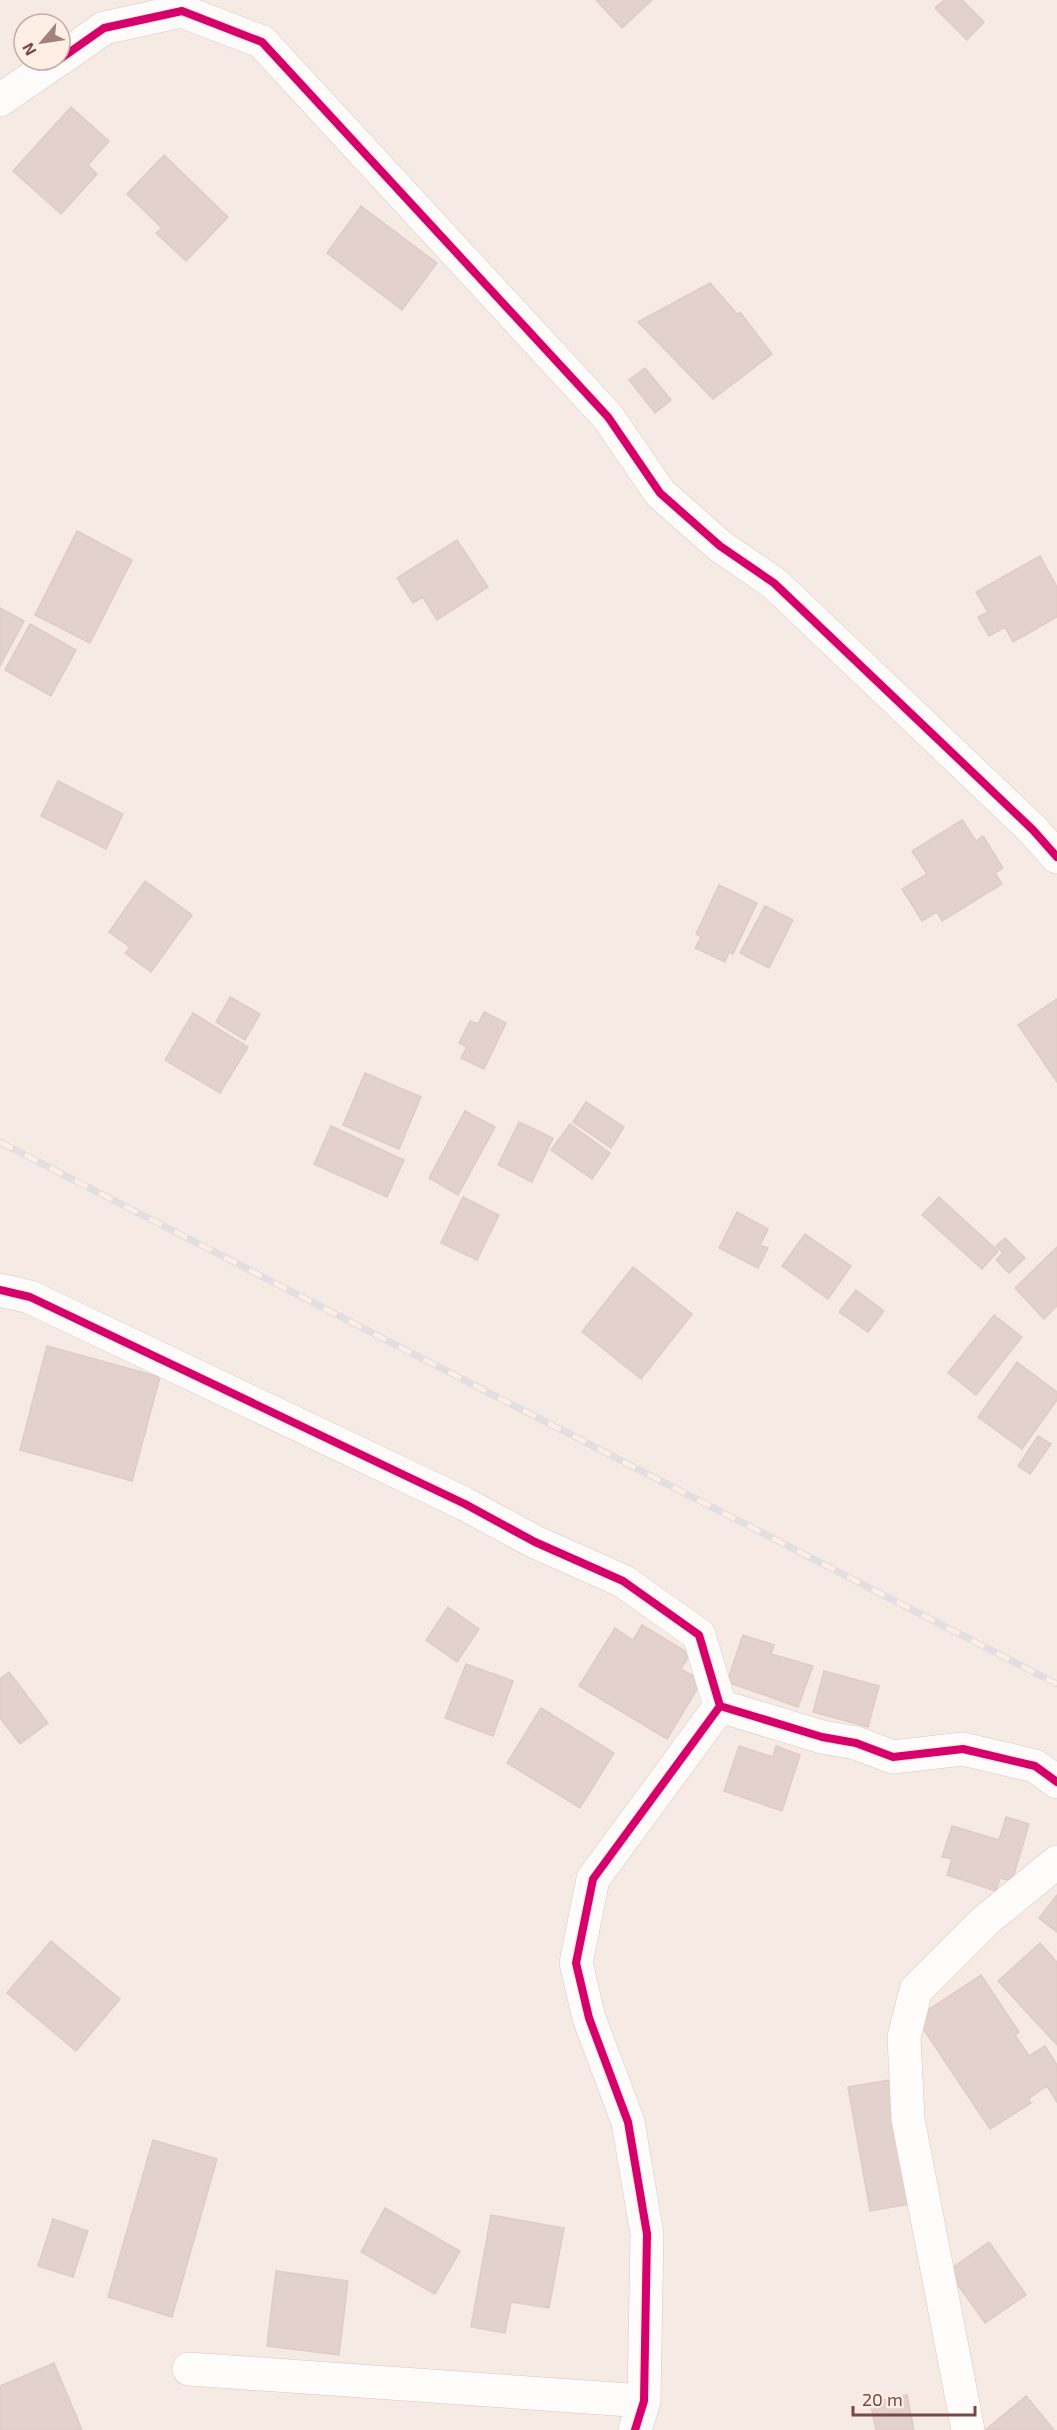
<svg xmlns="http://www.w3.org/2000/svg" width="1057" height="2430" font-family="'Exo 2',sans-serif">
	<style>
		.building { fill: #e2d1cc; stroke: #dfccc6; stroke-width: 1.5 }
		.lines { fill: none; stroke-linecap: round; stroke-linejoin: round }
		.street-casing { stroke: #d7c7c2; stroke-width: 34 }
		.street { stroke: #fefcfb; stroke-width: 33 }
		.rail-casing { stroke: #e2dfe2; stroke-width: 7 }
		.rail { stroke: #ffeee4; stroke-width: 4.5; stroke-dasharray: 14; stroke-linecap: butt }
		.cycleway-casing { stroke: #ffeee4; stroke-width: 11 }
		.cycleway { stroke: #d6006c; stroke-width: 8 }
	</style>
	<rect width="100%" height="100%" fill="#f6ebe4"/>
	<path class="building" d="M596,0H652L622,28Z
		M944,0H962L984,22L967,40L935,8Z
		M71,107L109,141L88,165L97,174L61,214L13,171Z
		M164,155L228,217L186,261L156,233L162,228L127,194Z
		M361,206L437,263L402,310L327,253Z
		M710,283L738,315L740,312L772,354L713,399L638,322Z
		M645,368L671,400L655,413L629,380Z
		M77,531L132,560L90,643L35,615Z
		M457,540L488,587L437,620L423,597L413,603L397,578Z
		M1040,556L1057,587V617L1013,642L1005,627L989,636L978,617L988,612L976,592Z
		M0,608L24,621L0,666Z
		M30,624L76,650L51,696L5,670Z
		M58,781L123,814L106,849L41,816Z
		M962,820L976,841L983,836L1003,868L995,873L1002,884L942,921L937,912L922,921L902,889L927,874L912,851Z
		M145,881L192,915L151,972L125,953L130,947L109,932Z
		M719,885L757,903L733,954L729,952L725,962L695,948L701,937L696,934Z
		M765,906L793,920L769,968L740,953Z
		M230,997L260,1014L245,1040L216,1022Z
		M1057,999V1082L1018,1025Z
		M484,1012L506,1023L484,1069L461,1058L467,1047L459,1043L470,1021L478,1024Z
		M193,1013L248,1047L220,1093L165,1060Z
		M365,1073L421,1097L399,1149L343,1125Z
		M586,1102L624,1127L611,1148L573,1122Z
		M465,1111L495,1127L458,1195L429,1178Z
		M519,1122L553,1138L532,1182L498,1165Z
		M570,1124L610,1153L592,1179L551,1150Z
		M331,1126L404,1160L387,1197L314,1164Z
		M463,1197L499,1215L477,1260L441,1243Z
		M939,1197L998,1251L982,1269L922,1215Z
		M737,1212L768,1229L760,1245L768,1248L758,1268L719,1248Z
		M805,1234L851,1266L828,1299L782,1266Z
		M1005,1238L1025,1258L1009,1273L996,1260L1003,1253L996,1246Z
		M1057,1247V1306L1044,1319L1015,1288Z
		M633,1267L692,1314L641,1379L582,1332Z
		M856,1290L884,1311L868,1332L839,1312Z
		M994,1315L1022,1337L976,1395L948,1373Z
		M47,1346L160,1377L132,1481L20,1450Z
		M1017,1362L1057,1392V1400L1022,1449L978,1417Z
		M1038,1436L1051,1444L1030,1474L1018,1466Z
		M448,1607L479,1629L457,1662L426,1640Z
		M642,1625L690,1654L681,1669L702,1681L667,1739L579,1686L615,1628L633,1640Z
		M743,1635L774,1645L771,1654L813,1666L798,1707L727,1682Z
		M466,1664L513,1681L493,1736L445,1718Z
		M824,1671L879,1686L868,1727L813,1712Z
		M9,1672L48,1723L20,1744L0,1718V1679Z
		M541,1708L614,1753L580,1808L507,1763Z
		M739,1746L773,1757L776,1746L800,1755L782,1811L724,1791Z
		M1006,1817L1029,1824L1012,1881L1000,1878L996,1891L947,1875L952,1859L942,1857L952,1826L999,1840Z
		M1057,1895V1932L1039,1918Z
		M51,1941L120,1999L76,2051L7,1993Z
		M1040,1943L1057,1962V2045L998,1981Z
		M981,1975L1019,2032L1015,2035L1029,2056L1045,2046L1057,2065V2102L1047,2086L1028,2099L1031,2103L990,2129L916,2018Z
		M889,2080L911,2204L870,2211L848,2087Z
		M153,2140L217,2159L172,2317L108,2297Z
		M385,2208L460,2251L435,2294L361,2252Z
		M491,2215L564,2228L549,2308L511,2302L505,2333L471,2327Z
		M53,2219L88,2231L73,2277L38,2266Z
		M989,2242L1026,2295L985,2323L948,2271Z
		M276,2271L348,2281L339,2355L267,2346Z
		M54,2363L82,2430H0V2386Z
		M907,2395L914,2430H876L870,2403Z
		M1026,2396L1054,2430H985Z"/>
	<g class="lines">
		<g class="street-casing">
			<path id="street" d="M60,59L104,28L182,11L262,42L608,417L660,493L720,546L774,583L1033,830L1057,857
				M0,100L58,60
				M0,1290L30,1297L465,1504L535,1542L623,1581L699,1635L720,1706
				M189,2369L644,2401
				M635,2430L644,2401L647,2234L628,2122L589,2018L576,1963L593,1879L720,1706L822,1737L856,1743L893,1757L963,1749L1035,1766L1057,1782
				M968,2430L908,2119L904,2037L916,1990L985,1921L1057,1862"/>
		</g>
		<use href="#street" class="street"/>
		<g class="rail-casing">
			<path id="rail" d="M0,1142L1057,1684"/>
		</g>
		<use href="#rail" class="rail"/>
		<g class="cycleway-casing">
			<path id="cycleway" d="M60,59L104,28L182,11L262,42L608,417L660,493L720,546L774,583L1033,830L1057,857
				M0,1290L30,1297L465,1504L535,1542L623,1581L699,1635L720,1706
				M635,2430L644,2401L647,2234L628,2122L589,2018L576,1963L593,1879L720,1706L822,1737L856,1743L893,1757L963,1749L1035,1766L1057,1782"/>
		</g>
		<use href="#cycleway" class="cycleway"/>
	</g>
	<g transform="translate(42 42) rotate(241)"><circle r="28" fill="#ffeee4" stroke="#c7aca4" stroke-width="1.5"/>
	<path d="M0-4.5L10 22L0 15L-10 22Z" fill="#a2827c"/>
	<text y="-9" font-size="16" font-weight="bold" text-anchor="middle" fill="#744a44">N</text>
	</g>
	<path d="M853 2406v9h122v-9" fill="none" stroke="#744a44" stroke-width="3"/>
	<text x="862" y="2406" font-size="18" fill="#744a44" stroke="#ffeee4" stroke-width="4.5" paint-order="stroke">20 m</text>
</svg>
